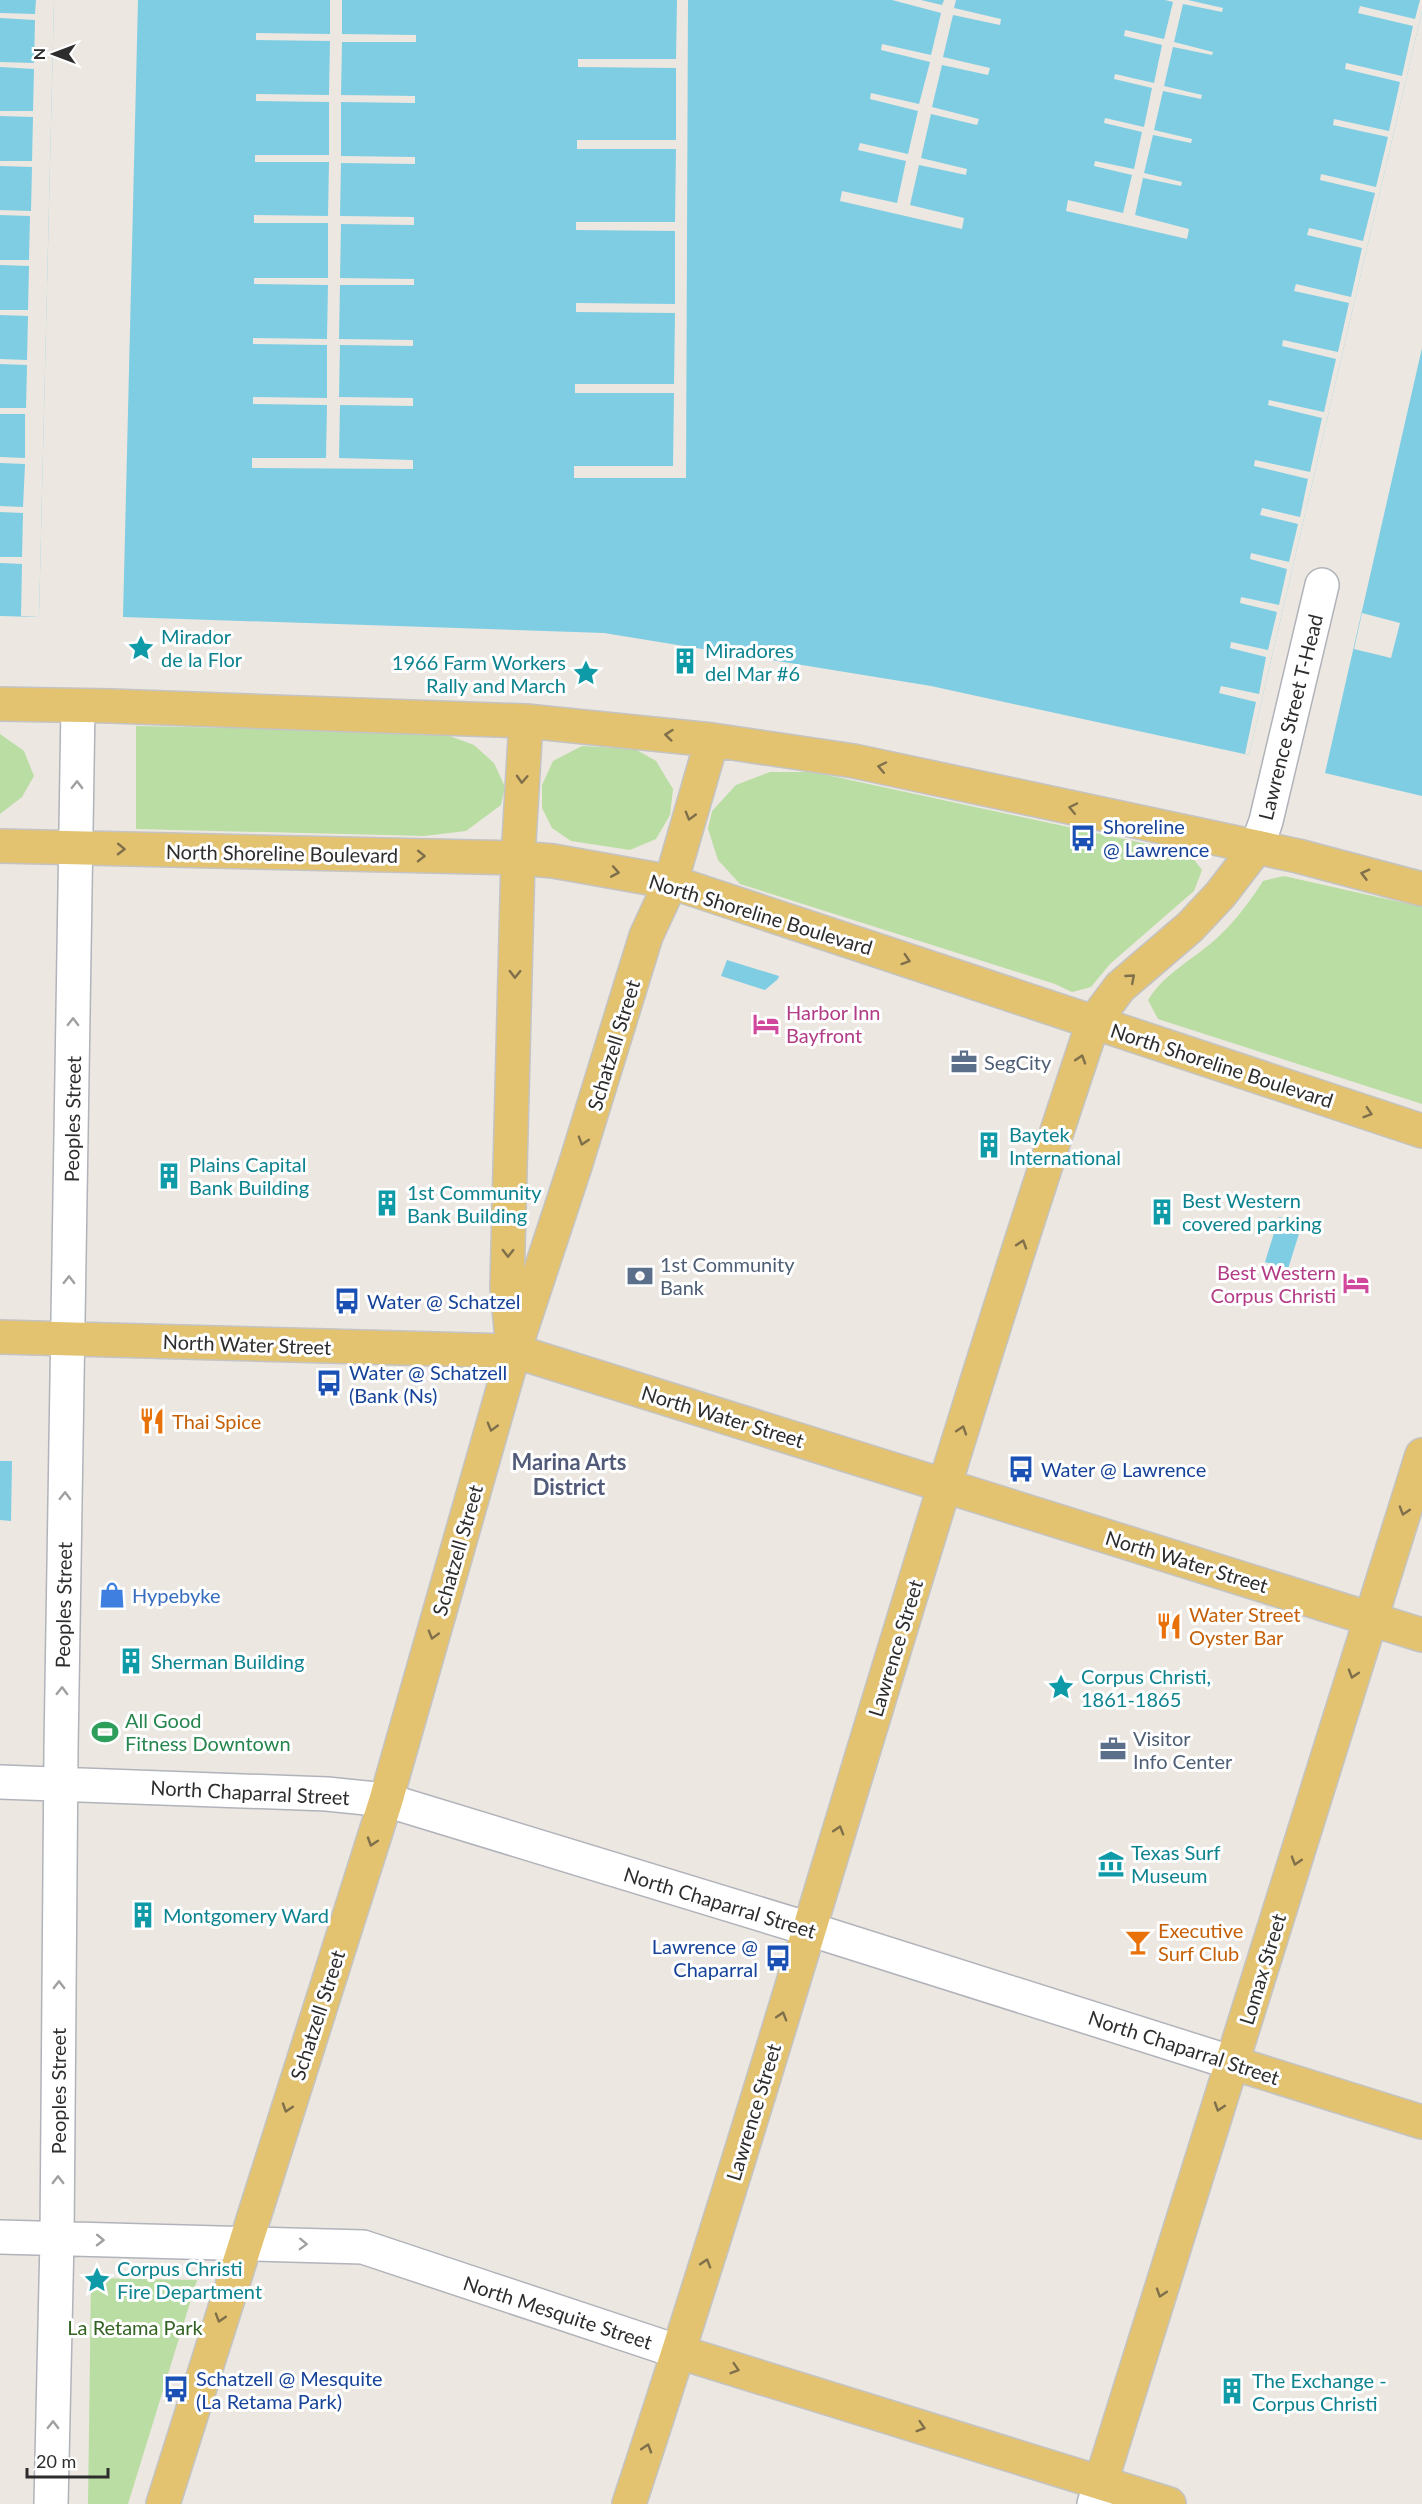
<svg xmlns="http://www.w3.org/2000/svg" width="1422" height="2504" font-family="Lato,sans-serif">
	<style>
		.green { fill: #badda3 }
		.water { fill: #7fcde3 }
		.pier { fill: #ece7e1 }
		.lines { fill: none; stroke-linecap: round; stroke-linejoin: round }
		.minor-casing { stroke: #b1b3bb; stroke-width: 36 }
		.major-casing { stroke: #c4c4c4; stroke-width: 36 }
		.minor { stroke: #fff; stroke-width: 33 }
		.major { stroke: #e3c270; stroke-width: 33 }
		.oneway { stroke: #7f704b }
		.oneway2 { stroke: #a0a0a0 }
		.labels { text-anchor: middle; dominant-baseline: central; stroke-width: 6; stroke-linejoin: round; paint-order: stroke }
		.culture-label { font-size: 20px; fill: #0d838f; stroke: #fff; text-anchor: start }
		.street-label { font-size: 20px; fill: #2d2d2d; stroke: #fff }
		.transit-label { font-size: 20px; fill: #164399; stroke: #fff; text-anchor: start }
		.hotel-label { font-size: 20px; fill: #b23c85; stroke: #fff; text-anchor: start }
		.service-label { font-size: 20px; fill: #4e5e75; stroke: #fff; text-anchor: start }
		.food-label { font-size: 20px; fill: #c56008; stroke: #fff; text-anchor: start }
		.shop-label { font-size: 20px; fill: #366cbe; stroke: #fff; text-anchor: start }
		.leisure-label { font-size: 20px; fill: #27864d; stroke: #fff; text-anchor: start }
		.park-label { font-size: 20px; fill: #346323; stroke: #fff }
		.quarter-label { font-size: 22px; font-weight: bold; fill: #515a79; stroke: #fff }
	</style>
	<rect width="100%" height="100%" fill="#ece7e1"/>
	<path class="green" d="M136,726L439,732L474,745L494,763L505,787L501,805L466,831L424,836L136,829Z
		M0,734L24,751L34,776L22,797L0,814Z
		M582,746L635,749L656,761L673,789L670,815L656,839L630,850L571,841L552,828L542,808V785L553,761Z
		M770,772H813L1189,853L1202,870L1194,891L1110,964L1091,987L1072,992L1055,984L740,884L718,860L708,829L712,811L736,785Z
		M1284,876L1422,907V1104L1158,1019L1148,1000C1166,971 1197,958 1220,935C1237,919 1250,901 1263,881Z
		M91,2278L197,2280L128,2504H88Z"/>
	<path class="water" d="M0,0H54L39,617L0,616Z
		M138,0H1422V11L1249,755L931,686L604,633L123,617Z
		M1422,348V796L1325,773Z
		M727,960L779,976L778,979L765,990L721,976Z
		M1279,1217L1302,1224L1288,1269L1265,1262Z
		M0,1461H12L11,1521L0,1520Z"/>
	<path class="pier" d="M36,0H54L39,617L21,616L22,564L0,563V557H22L23,513L0,512V506L23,507L25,464L0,463V457L25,458V414H0V408H26L27,365L0,364V359L27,360L28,316L0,315V310H28L29,266L0,265V260H29L30,216L0,215V210L31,211L32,167L0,166V161H32L33,117L0,116V111H33L34,69L0,67V62L34,63L35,20L0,18V13L35,14Z
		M330,0H342V34L416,35V42H342L341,95L415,96V103L341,102V156L415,157V164L341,163L340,216L414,217V225L341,224L340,278L414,279V285H340L339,339L413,340V346L340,345L339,397L413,398V406L340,405L339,458L413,460V469L252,468V458H326L327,405L253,404V397L327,398V345L253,344V338L327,339L328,285L254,284V278H328V223H254V215L328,216L329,162H255V155H329V102L256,101V94L329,95L330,41L256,40V33L330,34Z
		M677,0H688L686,478H574V466H673L674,393H575V384H674L675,313L576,312V303L675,304V231L576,230V222H675L676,149H577V140H676V68L578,67V59H676Z
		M892,0H921L942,5L944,0H956L954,8L1001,19L1000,25L953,15L943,57L990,68L988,75L942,65L932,107L979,119L977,125L931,114L921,158L967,169L966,175L919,165L910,205L964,218L962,229L840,201L842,191L897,203L906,161L858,150L860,143L908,154L918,111L870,99L871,93L919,104L930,62L881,50L882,44L931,55L941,13Z
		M1165,0H1188L1223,8L1222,12L1183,4L1174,42L1213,52L1212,55L1173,47L1164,86L1202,95L1201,99L1163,91L1154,130L1192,139L1191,143L1153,135L1144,173L1182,182L1181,186L1143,178L1135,215L1189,229L1187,239L1066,211L1068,200L1123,213L1132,175L1094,166L1095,161L1134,169L1142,132L1104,123L1105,118L1144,127L1152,88L1114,79L1115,74L1154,83L1162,45L1124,36L1125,30L1164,39L1173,2Z
		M1420,0H1422V11L1249,755L1245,754L1256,702L1219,693L1221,686L1259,694L1266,657L1230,648L1231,642L1268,650L1277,612L1240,603L1241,597L1279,605L1287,569L1250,559L1251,553L1289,562L1298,524L1260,515L1262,508L1300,517L1308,479L1254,466L1255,460L1310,472L1322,418L1268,405L1269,400L1324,412L1336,359L1282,346L1283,340L1338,352L1349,303L1294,291L1296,284L1351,297L1362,248L1307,235L1309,228L1363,241L1375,193L1320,180L1321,174L1376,187L1388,137L1333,125L1334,119L1389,131L1400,82L1345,69L1346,63L1402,76L1413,26L1358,13L1360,6L1415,19Z
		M1362,613L1400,623L1391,658L1354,649Z"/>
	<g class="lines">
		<g class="minor-casing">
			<path id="minor" d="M1257,847L1266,821L1322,585
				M0,1782L327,1794L386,1800L809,1929L1233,2063
				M0,2237L363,2247L679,2352
				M51,2504L57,2239L61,1749L78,706
				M1094,2504L1101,2482"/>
		</g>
		<g class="major-casing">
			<path id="major" d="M0,704L111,706L526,721L712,740L854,761L1298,856L1422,889
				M0,846L518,858L553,861L671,882L1422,1131
				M0,1337L514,1351L1422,1635
				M512,1339L507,1287L518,858L526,721
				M1233,2063L1422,2122
				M679,2352L1169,2504
				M1101,2482L1422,1455
				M163,2504L386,1800L514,1351L575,1166L646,936L671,882L712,740
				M629,2504C791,2012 928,1513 1093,1023L1120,987L1190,927L1220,895L1257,847"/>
		</g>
		<use href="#minor" class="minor"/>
		<use href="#major" class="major"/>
	</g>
	<defs><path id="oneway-chevron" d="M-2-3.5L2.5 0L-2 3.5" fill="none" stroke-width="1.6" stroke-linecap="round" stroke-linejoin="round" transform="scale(1.5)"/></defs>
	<g class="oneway">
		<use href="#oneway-chevron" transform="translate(669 735) rotate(-174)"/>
		<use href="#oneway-chevron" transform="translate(882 767) rotate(-168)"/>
		<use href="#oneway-chevron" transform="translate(522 779) rotate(93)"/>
		<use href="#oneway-chevron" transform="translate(1073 808) rotate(-168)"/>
		<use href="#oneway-chevron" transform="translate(690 816) rotate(106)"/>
		<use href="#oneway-chevron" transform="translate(121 849) rotate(1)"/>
		<use href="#oneway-chevron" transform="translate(421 856) rotate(1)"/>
		<use href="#oneway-chevron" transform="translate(615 872) rotate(10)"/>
		<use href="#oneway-chevron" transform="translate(1365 874) rotate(-165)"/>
		<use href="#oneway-chevron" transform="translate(906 960) rotate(18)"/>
		<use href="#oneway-chevron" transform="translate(515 974) rotate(91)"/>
		<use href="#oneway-chevron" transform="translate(1131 978) rotate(-41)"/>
		<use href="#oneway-chevron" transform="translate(1081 1059) rotate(-72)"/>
		<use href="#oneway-chevron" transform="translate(1368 1113) rotate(18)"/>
		<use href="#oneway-chevron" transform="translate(583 1141) rotate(107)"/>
		<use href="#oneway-chevron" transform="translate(1022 1244) rotate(-72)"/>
		<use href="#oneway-chevron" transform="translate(508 1253) rotate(91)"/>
		<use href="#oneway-chevron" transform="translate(492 1427) rotate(106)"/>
		<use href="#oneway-chevron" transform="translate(962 1430) rotate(-72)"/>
		<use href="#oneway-chevron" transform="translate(1404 1511) rotate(107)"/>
		<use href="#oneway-chevron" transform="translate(433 1635) rotate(106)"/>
		<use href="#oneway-chevron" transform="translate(1353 1674) rotate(107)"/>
		<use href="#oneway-chevron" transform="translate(839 1830) rotate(-73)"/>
		<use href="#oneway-chevron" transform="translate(372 1842) rotate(108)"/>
		<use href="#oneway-chevron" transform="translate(1296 1861) rotate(107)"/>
		<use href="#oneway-chevron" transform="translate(782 2016) rotate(-73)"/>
		<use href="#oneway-chevron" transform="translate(1219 2107) rotate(108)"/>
		<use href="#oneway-chevron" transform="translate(287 2108) rotate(108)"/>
		<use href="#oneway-chevron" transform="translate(706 2263) rotate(-73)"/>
		<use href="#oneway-chevron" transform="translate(1161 2293) rotate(108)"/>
		<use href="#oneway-chevron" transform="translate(220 2318) rotate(107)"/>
		<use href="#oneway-chevron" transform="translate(735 2369) rotate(17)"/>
		<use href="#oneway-chevron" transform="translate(921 2427) rotate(17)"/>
		<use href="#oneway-chevron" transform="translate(647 2448) rotate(-72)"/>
	</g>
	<g class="oneway2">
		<use href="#oneway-chevron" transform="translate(77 785) rotate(-89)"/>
		<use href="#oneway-chevron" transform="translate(73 1022) rotate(-89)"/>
		<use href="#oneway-chevron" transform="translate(69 1280) rotate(-89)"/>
		<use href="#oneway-chevron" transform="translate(65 1496) rotate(-89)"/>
		<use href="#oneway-chevron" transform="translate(62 1691) rotate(-89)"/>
		<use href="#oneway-chevron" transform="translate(59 1985) rotate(-90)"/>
		<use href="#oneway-chevron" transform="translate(58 2180) rotate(-90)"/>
		<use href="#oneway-chevron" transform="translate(100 2240) rotate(1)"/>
		<use href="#oneway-chevron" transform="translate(303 2244) rotate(2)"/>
		<use href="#oneway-chevron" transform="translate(53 2425) rotate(-89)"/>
	</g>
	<defs>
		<g id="sight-bare" transform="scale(2.07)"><path d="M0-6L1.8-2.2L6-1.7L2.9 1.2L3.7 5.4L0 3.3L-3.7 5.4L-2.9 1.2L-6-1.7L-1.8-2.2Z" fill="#0f9aa8" stroke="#fff" stroke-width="2.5" paint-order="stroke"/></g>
		<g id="building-bare" transform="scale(2.07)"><path d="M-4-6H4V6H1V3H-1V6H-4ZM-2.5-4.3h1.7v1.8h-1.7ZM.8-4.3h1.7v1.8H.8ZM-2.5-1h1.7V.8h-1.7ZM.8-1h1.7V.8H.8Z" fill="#0f9aa8" stroke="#fff" stroke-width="2.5" paint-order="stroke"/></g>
		<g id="bus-bare" transform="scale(2.07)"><path d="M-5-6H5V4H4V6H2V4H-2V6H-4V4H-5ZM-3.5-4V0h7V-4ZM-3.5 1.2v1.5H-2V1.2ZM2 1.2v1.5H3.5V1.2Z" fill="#1a4fb4" stroke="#fff" stroke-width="2.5" paint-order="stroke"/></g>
		<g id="hotel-bare" transform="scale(2.07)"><path d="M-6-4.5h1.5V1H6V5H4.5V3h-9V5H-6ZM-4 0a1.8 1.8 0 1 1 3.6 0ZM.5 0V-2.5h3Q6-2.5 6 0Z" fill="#d1479c" stroke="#fff" stroke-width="2.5" paint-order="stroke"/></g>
		<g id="office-bare" transform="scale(2.07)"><path d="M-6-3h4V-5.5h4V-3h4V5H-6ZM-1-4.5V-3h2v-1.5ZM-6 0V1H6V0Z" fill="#5c6f8a" stroke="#fff" stroke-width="2.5" paint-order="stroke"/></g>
		<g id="bank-bare" transform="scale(2.07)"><path d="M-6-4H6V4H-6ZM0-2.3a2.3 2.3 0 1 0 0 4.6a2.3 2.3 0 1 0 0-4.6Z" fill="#5c6f8a" stroke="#fff" stroke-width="2.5" paint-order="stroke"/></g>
		<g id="restaurant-bare" transform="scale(2.07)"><path d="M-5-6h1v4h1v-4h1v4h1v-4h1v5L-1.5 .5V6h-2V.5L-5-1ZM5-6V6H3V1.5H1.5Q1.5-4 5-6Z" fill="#e8710a" stroke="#fff" stroke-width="2.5" paint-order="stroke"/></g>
		<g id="shop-bare" transform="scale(2.07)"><path d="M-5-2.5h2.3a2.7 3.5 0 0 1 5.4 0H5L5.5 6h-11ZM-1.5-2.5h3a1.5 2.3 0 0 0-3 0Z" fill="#3f7fe0" stroke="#fff" stroke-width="2.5" paint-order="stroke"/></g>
		<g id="stadium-bare" transform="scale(2.07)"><path d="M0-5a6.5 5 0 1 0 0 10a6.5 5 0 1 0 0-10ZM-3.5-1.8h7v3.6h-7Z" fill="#2e9e5b" stroke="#fff" stroke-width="2.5" paint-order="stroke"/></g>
		<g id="museum-bare" transform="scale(2.07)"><path d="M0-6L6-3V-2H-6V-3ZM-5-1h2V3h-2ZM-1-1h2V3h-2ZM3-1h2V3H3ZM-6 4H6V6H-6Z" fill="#0f9aa8" stroke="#fff" stroke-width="2.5" paint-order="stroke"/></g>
		<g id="bar-bare" transform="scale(2.07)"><path d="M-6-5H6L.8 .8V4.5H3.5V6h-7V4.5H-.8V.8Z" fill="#e8710a" stroke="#fff" stroke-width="2.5" paint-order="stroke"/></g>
	</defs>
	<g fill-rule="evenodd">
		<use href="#sight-bare" x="141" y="648"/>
		<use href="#building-bare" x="685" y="661"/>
		<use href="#sight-bare" x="586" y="673"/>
		<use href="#bus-bare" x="1083" y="838"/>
		<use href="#hotel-bare" x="766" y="1024"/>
		<use href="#office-bare" x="964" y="1062"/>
		<use href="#building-bare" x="989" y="1145"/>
		<use href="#building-bare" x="169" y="1176"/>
		<use href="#building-bare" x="387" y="1203"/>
		<use href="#building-bare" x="1162" y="1212"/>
		<use href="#bank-bare" x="640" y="1276"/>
		<use href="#hotel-bare" x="1356" y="1283"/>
		<use href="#bus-bare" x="347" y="1301"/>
		<use href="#bus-bare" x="329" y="1383"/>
		<use href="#restaurant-bare" x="152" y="1421"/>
		<use href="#bus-bare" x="1021" y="1469"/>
		<use href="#shop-bare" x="112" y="1595"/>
		<use href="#restaurant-bare" x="1169" y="1626"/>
		<use href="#building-bare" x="131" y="1661"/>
		<use href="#sight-bare" x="1061" y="1687"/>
		<use href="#stadium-bare" x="105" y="1732"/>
		<use href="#office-bare" x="1113" y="1749"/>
		<use href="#museum-bare" x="1111" y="1864"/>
		<use href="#building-bare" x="143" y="1915"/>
		<use href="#bar-bare" x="1138" y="1942"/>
		<use href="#bus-bare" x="778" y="1958"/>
		<use href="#sight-bare" x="97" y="2280"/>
		<use href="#bus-bare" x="176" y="2389"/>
		<use href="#building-bare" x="1232" y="2391"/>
	</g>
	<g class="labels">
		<g class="culture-label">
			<text x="161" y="636">Mirador<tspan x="161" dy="23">de la Flor</tspan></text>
			<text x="705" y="650">Miradores<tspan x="705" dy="23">del Mar #6</tspan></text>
			<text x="566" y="662" text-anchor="end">1966 Farm Workers<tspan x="566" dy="23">Rally and March</tspan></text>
			<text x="1009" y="1134">Baytek<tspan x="1009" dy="23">International</tspan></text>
			<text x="189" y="1164">Plains Capital<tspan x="189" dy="23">Bank Building</tspan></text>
			<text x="407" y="1192">1st Community<tspan x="407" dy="23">Bank Building</tspan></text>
			<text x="1182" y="1200">Best Western<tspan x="1182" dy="23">covered parking</tspan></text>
			<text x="151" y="1661">Sherman Building</text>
			<text x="1081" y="1676">Corpus Christi,<tspan x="1081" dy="23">1861-1865</tspan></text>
			<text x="1131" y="1852">Texas Surf<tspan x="1131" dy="23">Museum</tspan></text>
			<text x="163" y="1915">Montgomery Ward</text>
			<text x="117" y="2268">Corpus Christi<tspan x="117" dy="23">Fire Department</tspan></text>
			<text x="1252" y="2380">The Exchange -<tspan x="1252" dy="23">Corpus Christi</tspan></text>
		</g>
		<g class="street-label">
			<text transform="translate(1290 717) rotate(-76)">Lawrence Street T-Head</text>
			<text transform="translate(282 853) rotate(1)">North Shoreline Boulevard</text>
			<text transform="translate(761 914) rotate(17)">North Shoreline Boulevard</text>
			<text transform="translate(613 1045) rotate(-73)">Schatzell Street</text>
			<text transform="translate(1222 1065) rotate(18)">North Shoreline Boulevard</text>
			<text transform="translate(72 1119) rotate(-89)">Peoples Street</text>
			<text transform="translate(247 1344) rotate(2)">North Water Street</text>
			<text transform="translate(723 1416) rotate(17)">North Water Street</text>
			<text transform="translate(457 1550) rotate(-74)">Schatzell Street</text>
			<text transform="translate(1187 1561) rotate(17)">North Water Street</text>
			<text transform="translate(63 1605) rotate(-89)">Peoples Street</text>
			<text transform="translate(895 1648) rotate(-73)">Lawrence Street</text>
			<text transform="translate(250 1792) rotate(3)">North Chaparral Street</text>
			<text transform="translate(720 1902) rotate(17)">North Chaparral Street</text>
			<text transform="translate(1262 1969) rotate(-73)">Lomax Street</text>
			<text transform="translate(317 2015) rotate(-72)">Schatzell Street</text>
			<text transform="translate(1184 2047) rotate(18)">North Chaparral Street</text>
			<text transform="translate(58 2091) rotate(-90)">Peoples Street</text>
			<text transform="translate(753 2112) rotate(-73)">Lawrence Street</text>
			<text transform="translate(558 2312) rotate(18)">North Mesquite Street</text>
		</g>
		<g class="transit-label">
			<text x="1103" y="826">Shoreline<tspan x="1103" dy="23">@ Lawrence</tspan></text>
			<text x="367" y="1301">Water @ Schatzel</text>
			<text x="349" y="1372">Water @ Schatzell<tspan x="349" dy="23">(Bank (Ns)</tspan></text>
			<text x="1041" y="1469">Water @ Lawrence</text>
			<text x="758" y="1946" text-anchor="end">Lawrence @<tspan x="758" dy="23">Chaparral</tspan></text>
			<text x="196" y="2378">Schatzell @ Mesquite<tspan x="196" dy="23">(La Retama Park)</tspan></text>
		</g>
		<g class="hotel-label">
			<text x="786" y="1012">Harbor Inn<tspan x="786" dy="23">Bayfront</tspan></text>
			<text x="1336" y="1272" text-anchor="end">Best Western<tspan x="1336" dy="23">Corpus Christi</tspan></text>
		</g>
		<g class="service-label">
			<text x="984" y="1062">SegCity</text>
			<text x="660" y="1264">1st Community<tspan x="660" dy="23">Bank</tspan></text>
			<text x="1133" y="1738">Visitor<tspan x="1133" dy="23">Info Center</tspan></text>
		</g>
		<g class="food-label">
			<text x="172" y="1421">Thai Spice</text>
			<text x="1189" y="1614">Water Street<tspan x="1189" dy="23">Oyster Bar</tspan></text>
			<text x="1158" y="1930">Executive<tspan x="1158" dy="23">Surf Club</tspan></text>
		</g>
		<g class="shop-label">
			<text x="132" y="1595">Hypebyke</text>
		</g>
		<g class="leisure-label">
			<text x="125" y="1720">All Good<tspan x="125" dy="23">Fitness Downtown</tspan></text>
		</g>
		<g class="park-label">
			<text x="135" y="2327">La Retama Park</text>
		</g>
		<g class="quarter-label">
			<text x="569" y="1461">Marina Arts<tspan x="569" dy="25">District</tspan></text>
		</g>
	</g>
	<g transform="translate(54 54) rotate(270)" stroke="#ffffff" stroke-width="4.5" paint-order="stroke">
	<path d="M0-4.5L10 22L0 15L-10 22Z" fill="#2d2d2d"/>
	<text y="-9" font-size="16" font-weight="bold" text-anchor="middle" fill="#2d2d2d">N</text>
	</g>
	<path d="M27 2468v9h81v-9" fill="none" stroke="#2d2d2d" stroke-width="3"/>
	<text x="36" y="2468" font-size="18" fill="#2d2d2d" stroke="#ffffff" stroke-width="4.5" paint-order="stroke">20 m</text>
</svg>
